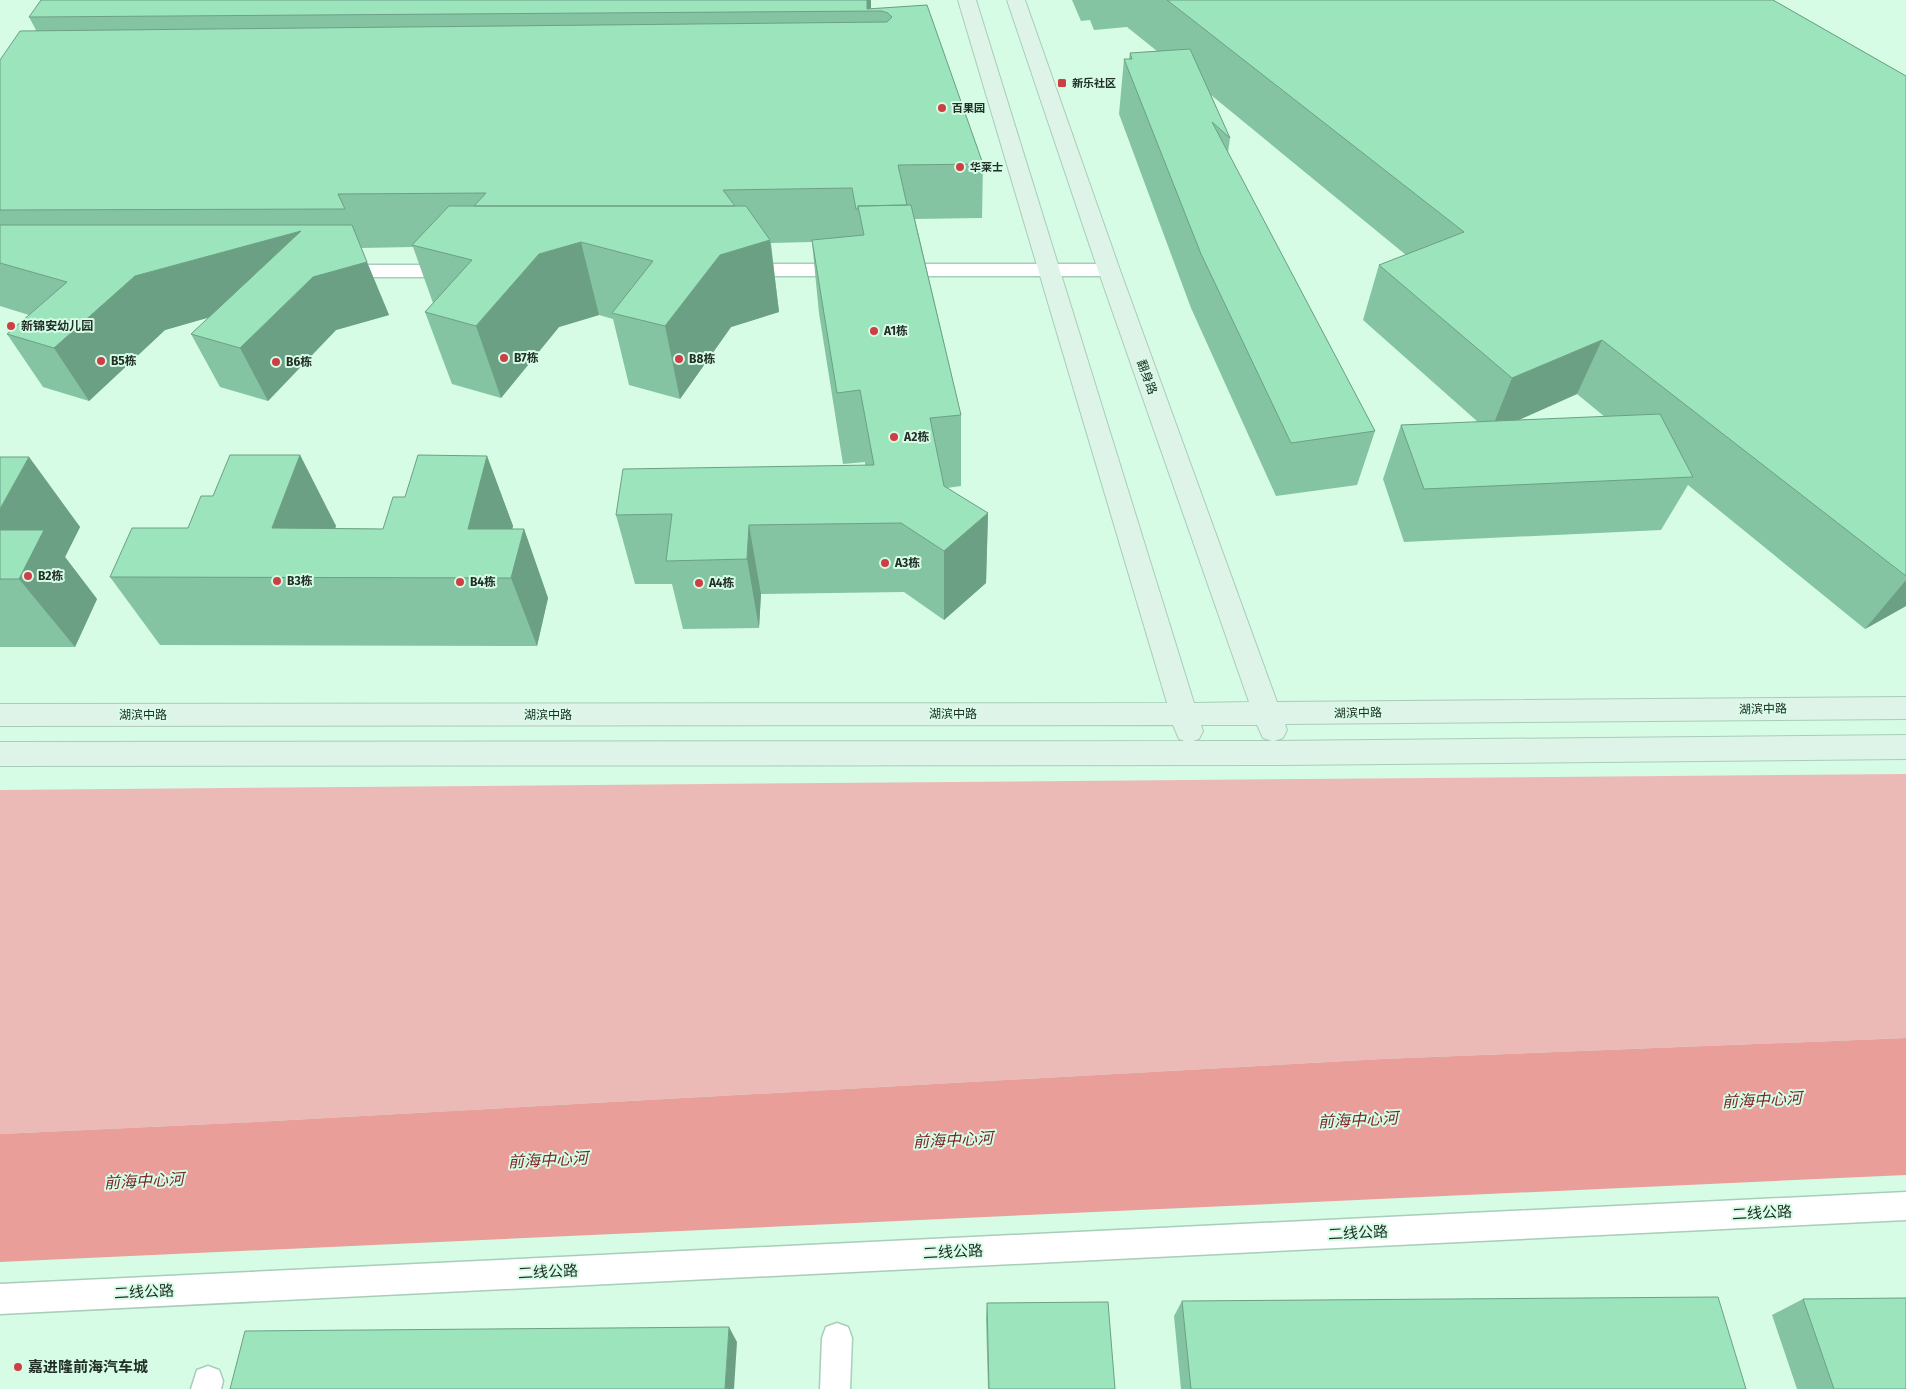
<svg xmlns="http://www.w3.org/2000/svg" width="1906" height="1389" font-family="'Fira Sans','Noto Sans SC',sans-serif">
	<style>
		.green { fill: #ebbab6 }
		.water { fill: #ea9e9a }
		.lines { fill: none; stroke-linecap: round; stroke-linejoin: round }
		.service-casing { stroke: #a8cdb8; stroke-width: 3 }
		.secondary-casing { stroke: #a8cdb8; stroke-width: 2 }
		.service { fill: #fff; fill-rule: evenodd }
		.secondary { fill: #def4e8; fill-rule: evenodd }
		.wall { fill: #85c4a2; fill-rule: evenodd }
		.shaded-wall { fill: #6ca084 }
		.building { fill: #9be4bc; stroke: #6ca084 }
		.poi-dot { fill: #ce3e44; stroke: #d6fce6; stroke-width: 2 }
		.labels { text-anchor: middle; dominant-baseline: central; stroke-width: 4; stroke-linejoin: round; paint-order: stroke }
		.far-poi-label { font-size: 11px; font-weight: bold; fill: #212f27; stroke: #d6fce6; text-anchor: start }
		.poi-label { font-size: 12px; font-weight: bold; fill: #212f27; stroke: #d6fce6; text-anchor: start }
		.street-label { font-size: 12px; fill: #212f27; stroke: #d6fce6 }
		.near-street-label { font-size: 15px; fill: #212f27; stroke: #d6fce6 }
		.near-poi-label { font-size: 15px; font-weight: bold; fill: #212f27; stroke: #d6fce6; text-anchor: start }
		.near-water-label { font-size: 16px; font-style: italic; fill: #7d2528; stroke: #d6fce6 }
	</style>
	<rect width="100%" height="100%" fill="#d6fce6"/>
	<path class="green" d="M1906,774V1038L1382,1059L255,1122L0,1134V790Z"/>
	<path class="water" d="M1906,1038V1175L0,1262V1134L255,1122L1382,1059Z"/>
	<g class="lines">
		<g class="service-casing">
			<path id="service" d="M743,264H844L850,266L853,270L850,274L844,276H743L737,274L734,270L737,266Z
				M896,264H1109L1115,266L1118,270L1115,274L1109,276H896L890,274L887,270L890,266Z
				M341,265H451L457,267L460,271L457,275L451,277H341L335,275L332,271L335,267Z
				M1906,1192V1220L0,1314V1284Z
				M837,1323L848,1327L852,1338L850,1389H820L822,1338L826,1327Z
				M208,1366L219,1370L223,1381L221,1389H191L197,1370Z"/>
		</g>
		<g class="secondary-casing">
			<path id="secondary" d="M958,0H976L1194,703L1249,702L1098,270L1007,0H1025L1120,270L1277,702L1906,697V719L1285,724L1287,730L1283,738L1274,741L1906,735V759L1281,765L0,766V742L1185,741L1179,739L1173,725L0,726V704L1167,703ZM1201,725H1257L1263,738L1272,741H1193L1199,739L1203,731Z"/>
		</g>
		<use href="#service" class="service"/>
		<use href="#secondary" class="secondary"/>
	</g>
	<path class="wall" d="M1072,0H1773L1906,76V606L1865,629L1688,485L1661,530L1404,542L1383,479L1401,425L1478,422L1363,320L1379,265L1406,255L1211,95L1230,138L1228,153L1375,431L1357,485L1276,496L1191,308L1119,114L1124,59H1129L1130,53L1157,51L1127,27L1094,30L1090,20L1081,21ZM1577,394L1605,417L1518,420Z
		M927,5L983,164L982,218L915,219L961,415V486L947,488L988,513L986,583L944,620L904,592L761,594L759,628L683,629L672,584H635L616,515L865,465V462L843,464L819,313L812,242L771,243L779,312L731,327L680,399L629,385L613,319L599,315L559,327L501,398L452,384L425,312L433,303L413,247L361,248L389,315L336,330L268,401L220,387L191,334L210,317L165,330L89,401L43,387L7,334L29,315L0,306V60L36,30L29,17L871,9Z
		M300,455L336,526L335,528L383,529L405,497L487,456L513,526L512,529H524L548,598L537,646L160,645L110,577L188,528L213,496Z
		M0,457H29L80,527L65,557L97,599L75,647H0Z
		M1803,1299L1906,1389H1797L1772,1315Z
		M1182,1301L1746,1389H1181L1174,1316Z
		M987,1303L1115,1389H988L986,1318Z"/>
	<path class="shaded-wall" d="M867,0H871V11H867Z
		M301,231L367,262L389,315L336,330L268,401L240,348L298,292L165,330L89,401L54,348L135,276Z
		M770,240L779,312L731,327L680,399L665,326L720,255Z
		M581,242L599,315L559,327L501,398L476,326L539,254Z
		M1602,340L1577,394L1490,433L1512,378Z
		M300,455L336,526L318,578L272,528Z
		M487,456L513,526L501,578L468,529Z
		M29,457L80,527L65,557L97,599L75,647L19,579L0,544V509Z
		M988,513L986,583L944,620V551Z
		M749,525L761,594L759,628L747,559Z
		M524,529L548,598L537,646L511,578Z
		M1906,580V606L1865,629Z
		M729,1327L737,1342L734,1389H725Z"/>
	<path class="building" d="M41,0H867V9L927,5L983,164L898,165L907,205L858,206V209H856L852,188L723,190L735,206H474L486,193L338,194L345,209L0,210V60L20,31L887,22L892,17L888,13L882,11L29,17Z
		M1167,0H1773L1906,76V576L1602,340L1512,378L1379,265L1464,232Z
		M1190,49L1230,138L1212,122L1375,431L1291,443L1201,254L1124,59H1132L1130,53Z
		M911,205L961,415L930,418L944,486L988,513L944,551L901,523L749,525L747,559L666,561L672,514L616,515L623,469L874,465L860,390L837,393L812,240L864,235L858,206Z
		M449,206H746L770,240L720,255L665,326L612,313L653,261L581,242L539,254L476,326L425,312L472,260L412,245Z
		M0,225H352L367,262L313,277L240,348L191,334L301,231L135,276L54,348L7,334L67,282L0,263Z
		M1660,414L1693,477L1424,489L1401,425Z
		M230,455H300L272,528L383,529L393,497H405L418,455L487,456L468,529H524L511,578L110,577L132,528H188L201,496H213Z
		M0,457H29L0,509Z
		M0,530H44L19,579H0Z
		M1718,1297L1746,1389H1191L1182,1301Z
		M1906,1298V1389H1834L1803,1299Z
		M1108,1302L1115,1389H989L987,1303Z
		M729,1327L725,1389H230L245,1331Z"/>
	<g class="poi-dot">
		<rect x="1057" y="78" width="10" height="10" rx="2.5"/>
		<circle cx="942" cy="108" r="5"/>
		<circle cx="960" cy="167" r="5"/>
		<circle cx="11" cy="326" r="5"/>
		<circle cx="874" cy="331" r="5"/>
		<circle cx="504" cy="358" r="5"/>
		<circle cx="679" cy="359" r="5"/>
		<circle cx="101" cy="361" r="5"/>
		<circle cx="276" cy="362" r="5"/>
		<circle cx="894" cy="437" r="5"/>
		<circle cx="885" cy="563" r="5"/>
		<circle cx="28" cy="576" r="5"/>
		<circle cx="277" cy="581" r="5"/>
		<circle cx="460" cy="582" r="5"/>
		<circle cx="699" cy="583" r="5"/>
		<circle cx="18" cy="1367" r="5"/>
	</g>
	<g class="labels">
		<g class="far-poi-label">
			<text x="1072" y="83">新乐社区</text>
			<text x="952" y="108">百果园</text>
			<text x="970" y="167">华莱士</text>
		</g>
		<g class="poi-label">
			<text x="21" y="326">新锦安幼儿园</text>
			<text x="884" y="331">A1栋</text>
			<text x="514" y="358">B7栋</text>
			<text x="689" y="359">B8栋</text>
			<text x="111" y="361">B5栋</text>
			<text x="286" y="362">B6栋</text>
			<text x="904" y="437">A2栋</text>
			<text x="895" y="563">A3栋</text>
			<text x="38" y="576">B2栋</text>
			<text x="287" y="581">B3栋</text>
			<text x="470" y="582">B4栋</text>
			<text x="709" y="583">A4栋</text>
		</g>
		<g class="street-label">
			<text transform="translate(1147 377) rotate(70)">翻身路</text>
			<text transform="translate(1763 709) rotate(-1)">湖滨中路</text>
			<text transform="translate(1358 713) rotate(-1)">湖滨中路</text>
			<text x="953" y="714">湖滨中路</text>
			<text x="143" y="715">湖滨中路</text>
			<text x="548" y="715">湖滨中路</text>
		</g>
		<g class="near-street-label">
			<text transform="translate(1762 1213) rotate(-3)">二线公路</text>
			<text transform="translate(1358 1233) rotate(-3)">二线公路</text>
			<text transform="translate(953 1252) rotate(-3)">二线公路</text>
			<text transform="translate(548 1272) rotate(-3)">二线公路</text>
			<text transform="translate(144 1292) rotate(-3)">二线公路</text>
		</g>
		<g class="near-poi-label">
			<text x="28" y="1367">嘉进隆前海汽车城</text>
		</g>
		<g class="near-water-label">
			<text transform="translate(1762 1100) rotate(-3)">前海中心河</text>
			<text transform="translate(1358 1120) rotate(-3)">前海中心河</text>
			<text transform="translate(953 1140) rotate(-3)">前海中心河</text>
			<text transform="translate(548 1160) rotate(-3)">前海中心河</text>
			<text transform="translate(144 1181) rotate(-3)">前海中心河</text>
		</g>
	</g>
</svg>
